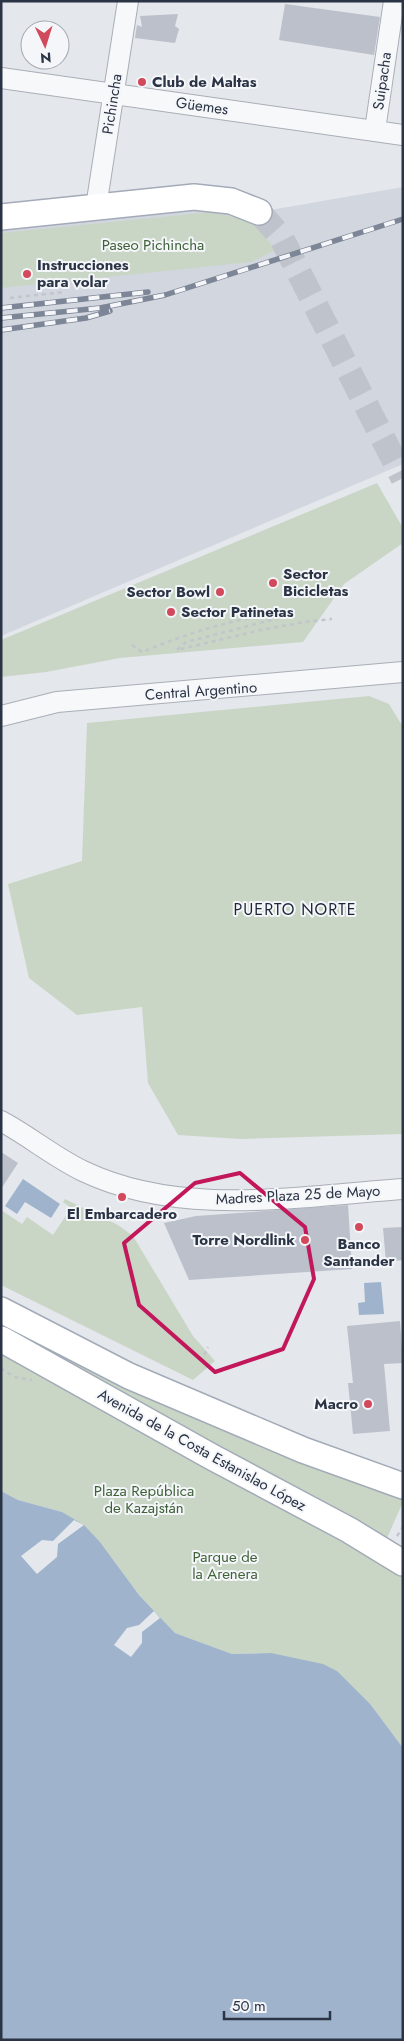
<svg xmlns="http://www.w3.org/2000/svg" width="404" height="2041" font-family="Jost,sans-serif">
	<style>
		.built { fill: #d2d6de }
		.green { fill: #c9d6c5 }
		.water { fill: #9fb4cc }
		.pier { fill: #e4e7ec }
		.building { fill: #bbc0ca }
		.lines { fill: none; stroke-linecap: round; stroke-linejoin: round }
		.major-tunnel { stroke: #bfc3cb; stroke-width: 25; stroke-dasharray: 25 12; stroke-linecap: butt }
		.minor-casing { stroke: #a9aeb7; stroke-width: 22 }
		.major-casing { stroke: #a3abb8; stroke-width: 28 }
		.path { stroke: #c2c5cb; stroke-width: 2.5; stroke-dasharray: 4 4; stroke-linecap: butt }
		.minor { stroke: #f7f8fa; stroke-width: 20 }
		.major { stroke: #fff; stroke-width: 25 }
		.rail-casing { stroke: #7d8696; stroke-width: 5.5 }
		.rail { stroke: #f4f6f9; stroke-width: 4; stroke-dasharray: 11; stroke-linecap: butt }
		.marked { fill: none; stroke: #c2185b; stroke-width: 4; stroke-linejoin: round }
		.poi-dot { fill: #d1495b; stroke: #f4f6f9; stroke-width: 2 }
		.labels { text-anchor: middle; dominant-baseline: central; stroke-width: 4; stroke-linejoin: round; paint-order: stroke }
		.street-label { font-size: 15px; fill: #2b3445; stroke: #f4f6f9 }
		.poi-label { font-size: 15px; font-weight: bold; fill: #2b3445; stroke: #f4f6f9; text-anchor: start }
		.park-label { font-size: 15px; fill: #3f6138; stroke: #f4f6f9 }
		.neighbourhood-label { font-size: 16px; letter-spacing: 1px; fill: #1d2536; stroke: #f4f6f9 }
	</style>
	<rect width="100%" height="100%" fill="#e4e7ec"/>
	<path class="built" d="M403,187V464L1,636V217L194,197L259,212Z"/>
	<path class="green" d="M212,212L251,221L276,250L251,262L1,288V233Z
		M377,483L403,528V543L344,584L303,642L120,658L46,672L1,677V640Z
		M369,696L389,704L403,727V1134L241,1139L178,1135L148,1083L142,1007L77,1015L29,978L8,884L82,861L87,723Z
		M65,1199L118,1225L133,1236L193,1336L215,1361L193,1380L1,1285V1210L22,1224L27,1217L53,1235L71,1208L63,1202Z
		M1,1350L369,1552L403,1577V1748L371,1705L271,1653L232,1654L175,1633L139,1595L100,1542L62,1512L18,1500L1,1491Z
		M55,1350L403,1495V1502L387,1538L52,1355Z"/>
	<path class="water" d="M23,1179L60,1204L51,1218L25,1202L17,1214L5,1206Z
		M381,1282L384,1314L359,1315L358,1303L365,1302L364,1283Z
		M1,1491L18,1500L62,1512L84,1525L100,1542L139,1595L175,1633L232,1654L271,1653L323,1664L337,1671L371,1705L403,1748V2040H1Z"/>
	<path class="pier" d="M74,1520L84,1525L58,1544L57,1557L37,1574L21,1556L42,1540L53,1541Z
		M154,1611L160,1618L142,1632V1643L131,1657L114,1645L127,1628L139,1625Z"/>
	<path class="building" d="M285,4L380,17L374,55L279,40Z
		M178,14L175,26L179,29L175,43L135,38L137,25L142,27L140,16Z
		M1,1152L18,1163L1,1189Z
		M348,1205L352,1269L189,1280L164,1223L196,1216Z
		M403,1227V1260L386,1262L383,1228Z
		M400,1321L403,1363L384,1364L390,1431L353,1434L348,1383H353L347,1326Z"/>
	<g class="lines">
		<path class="major-tunnel" d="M259,212L281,237L403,478"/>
		<g class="minor-casing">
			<path id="minor" d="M1,78L403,135
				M375,130L394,1
				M96,207L128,1
				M1,716L57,702L403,672
				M1,1121C29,1136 54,1157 83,1171C181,1218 299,1196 403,1189"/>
		</g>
		<g class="major-casing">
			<path id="major" d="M1,217L194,197L231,201L259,212
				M1,1310L129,1376L303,1450L403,1486
				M1,1339L212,1457L349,1530L403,1563"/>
		</g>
		<path class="path" d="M10,298L64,292
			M132,645L142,652C188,633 235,618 284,613L283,617L186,642L177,650L261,630L304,622L332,619
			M204,1355L208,1347
			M1,1368L14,1377L32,1380
			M397,1536L403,1527"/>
		<use href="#minor" class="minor"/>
		<use href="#major" class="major"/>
		<g class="rail-casing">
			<path id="rail" d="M1,308L148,292
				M1,318L100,308L165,295L403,219
				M1,330L86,318L110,311"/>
		</g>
		<use href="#rail" class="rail"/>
	</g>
	<path class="marked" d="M240,1173L305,1227L314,1279L283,1349L215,1372L139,1305L124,1243L195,1183Z"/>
	<g class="poi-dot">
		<circle cx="142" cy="82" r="5"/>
		<circle cx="27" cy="274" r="5"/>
		<circle cx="273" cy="583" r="5"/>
		<circle cx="220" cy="592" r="5"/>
		<circle cx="171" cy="612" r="5"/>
		<circle cx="122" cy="1197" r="5"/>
		<circle cx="359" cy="1227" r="5"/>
		<circle cx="305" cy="1240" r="5"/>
		<circle cx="368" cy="1404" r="5"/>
	</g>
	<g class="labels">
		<g class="street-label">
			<text transform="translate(382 81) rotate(-82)">Suipacha</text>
			<text transform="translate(112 104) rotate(-81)">Pichincha</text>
			<text transform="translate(202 106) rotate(8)">Güemes</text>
			<text transform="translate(201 691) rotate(-4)">Central Argentino</text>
			<text transform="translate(298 1195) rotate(-3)">Madres Plaza 25 de Mayo</text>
			<text transform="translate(202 1450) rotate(29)">Avenida de la Costa Estanislao López</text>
		</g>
		<g class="poi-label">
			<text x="152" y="82">Club de Maltas</text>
			<text x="37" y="265">Instrucciones<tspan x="37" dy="17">para volar</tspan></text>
			<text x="283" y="574">Sector<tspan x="283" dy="17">Bicicletas</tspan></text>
			<text x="210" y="592" text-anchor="end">Sector Bowl</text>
			<text x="181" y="612">Sector Patinetas</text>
			<text x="122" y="1214" text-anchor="middle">El Embarcadero</text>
			<text x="295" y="1240" text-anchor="end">Torre Nordlink</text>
			<text x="359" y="1244" text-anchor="middle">Banco<tspan x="359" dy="17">Santander</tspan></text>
			<text x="358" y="1404" text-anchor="end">Macro</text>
		</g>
		<g class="park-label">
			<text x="153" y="245">Paseo Pichincha</text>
			<text x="144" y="1491">Plaza República<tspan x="144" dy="17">de Kazajstán</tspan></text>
			<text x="225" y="1557">Parque de<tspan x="225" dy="17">la Arenera</tspan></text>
		</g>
		<g class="neighbourhood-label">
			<text x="295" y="909">PUERTO NORTE</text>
		</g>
	</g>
	<rect width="404" height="2041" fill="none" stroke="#2b3445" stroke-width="5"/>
	<g transform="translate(45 45) rotate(176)"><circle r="24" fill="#f4f6f9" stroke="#a4a8b1"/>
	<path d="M0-4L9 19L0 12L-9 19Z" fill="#d1495b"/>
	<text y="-8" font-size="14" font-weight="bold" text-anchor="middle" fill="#2b3445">N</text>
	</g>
	<path d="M224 2011v8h106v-8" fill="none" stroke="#2b3445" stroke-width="2.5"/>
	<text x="232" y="2011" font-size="15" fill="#2b3445" stroke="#f4f6f9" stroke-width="4" paint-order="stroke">50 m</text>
</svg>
